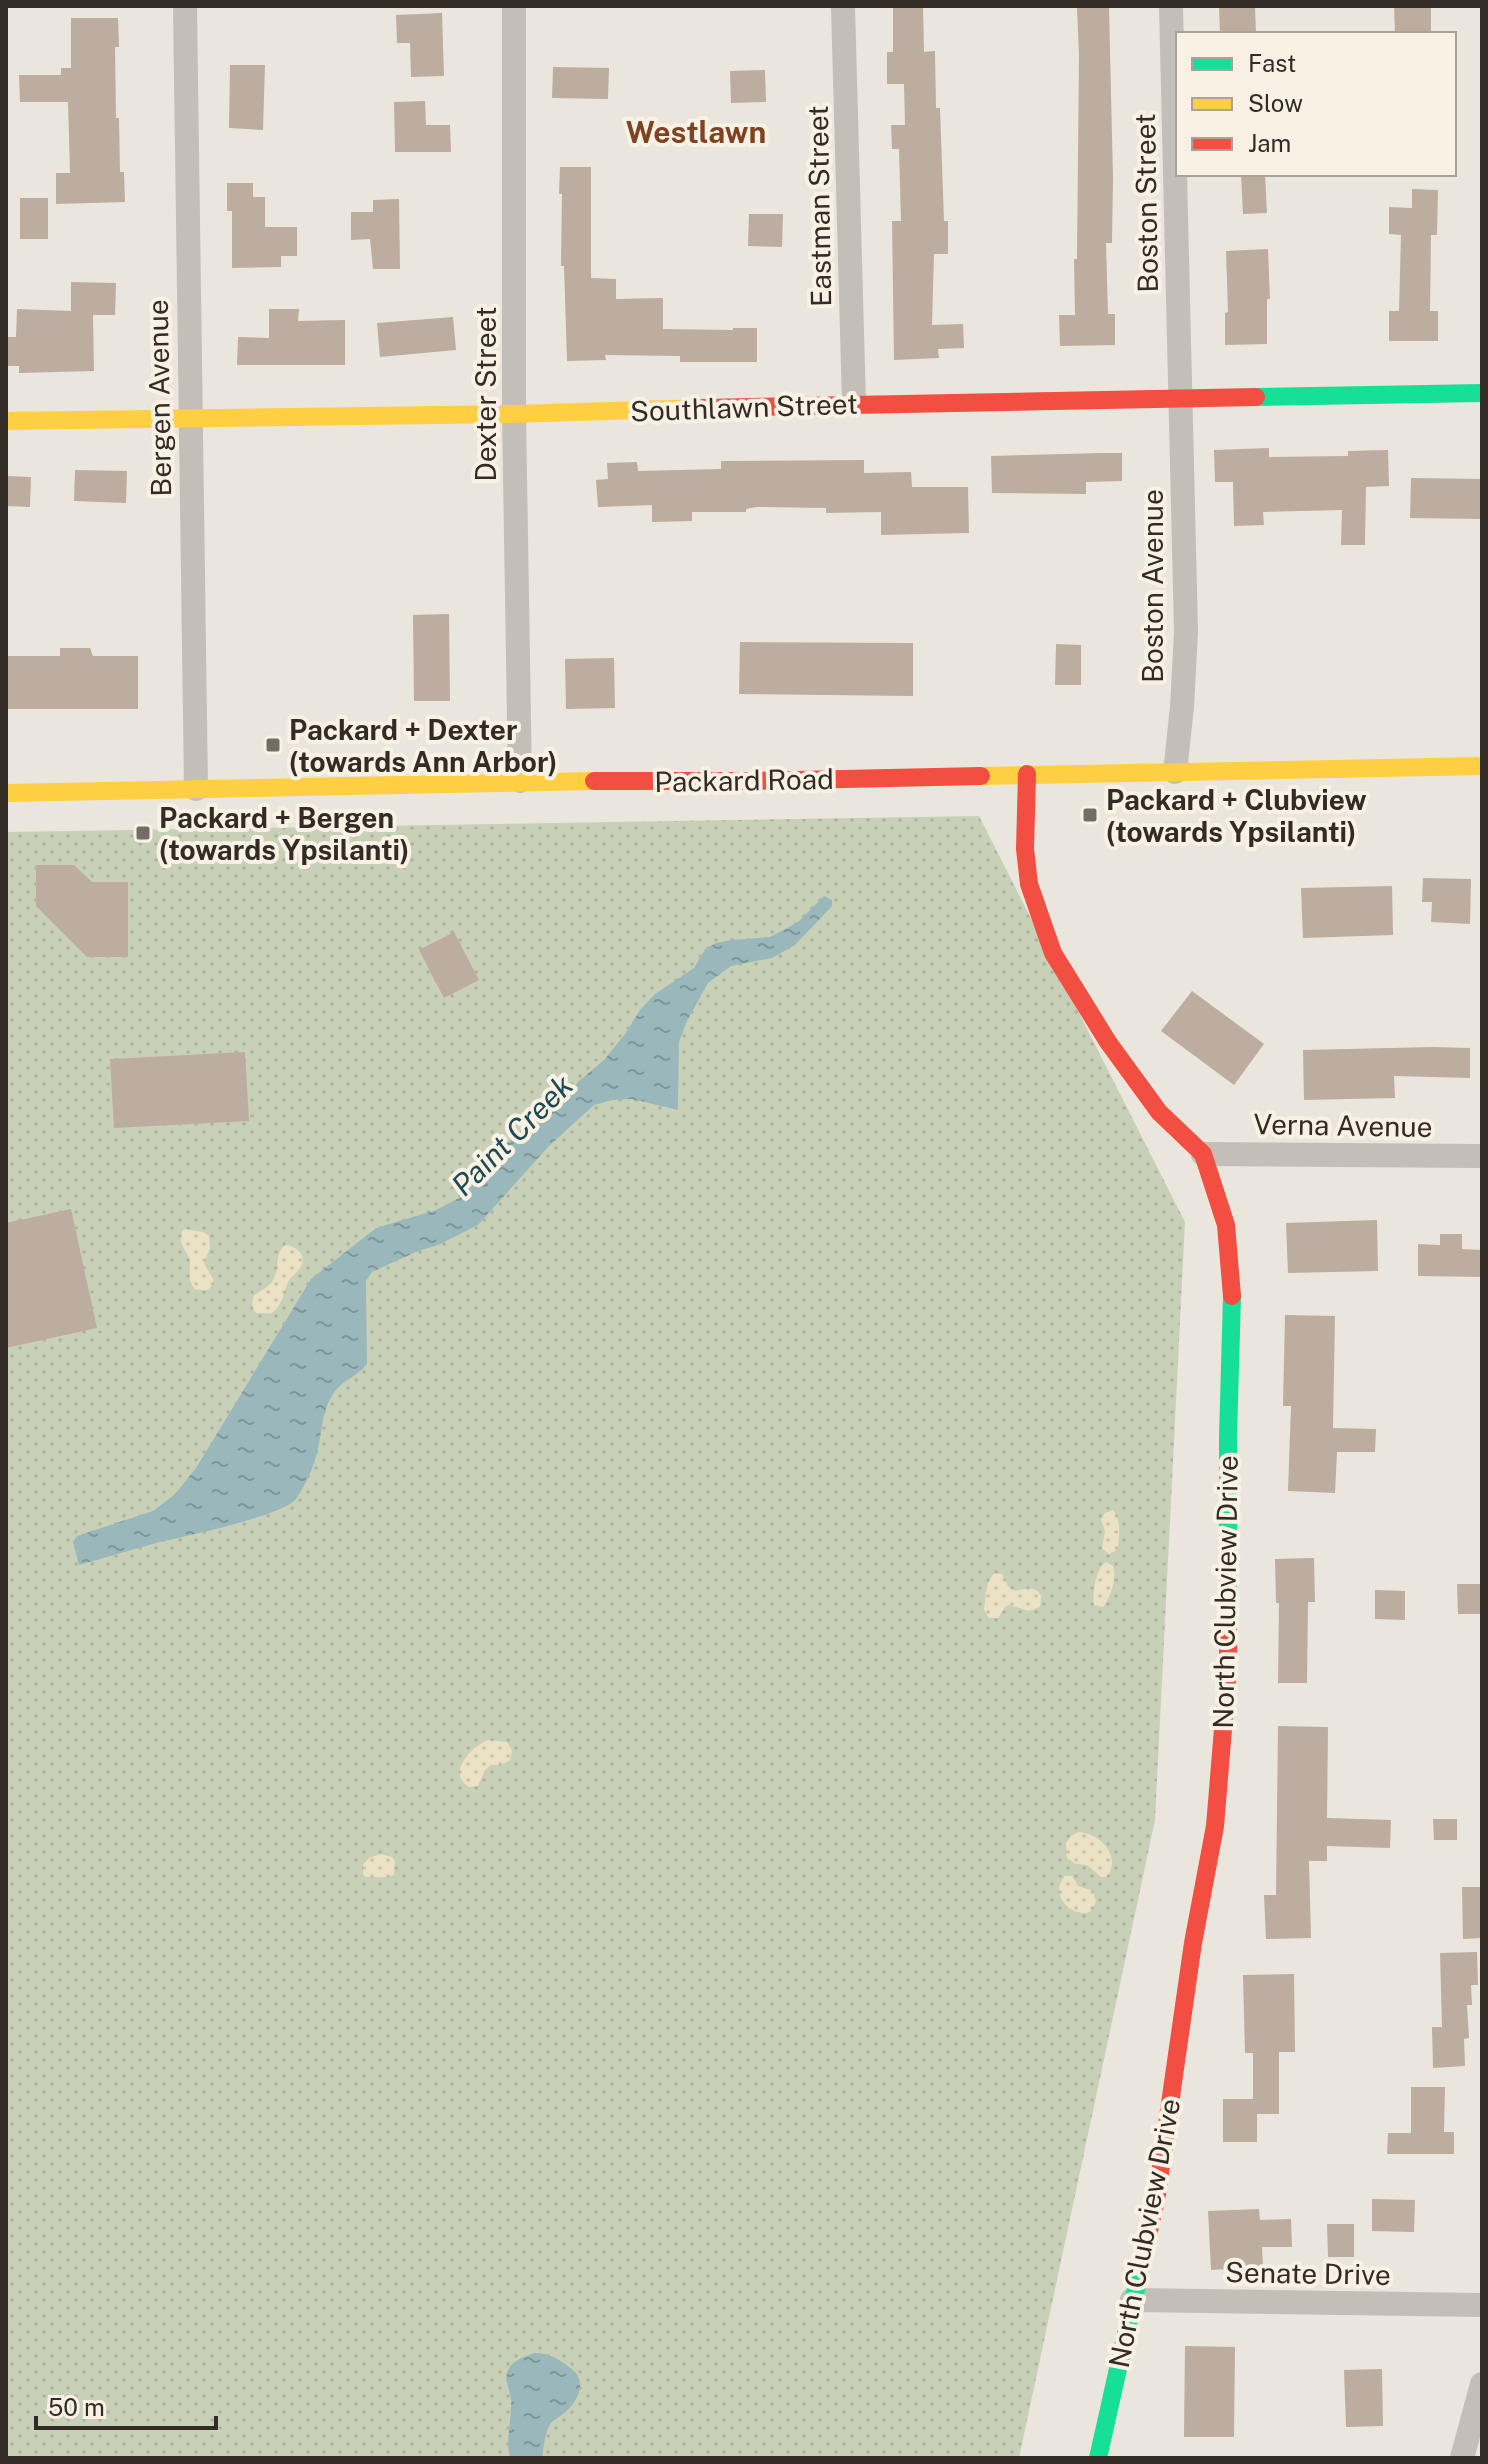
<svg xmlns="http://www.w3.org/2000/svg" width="1488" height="2464" font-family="'Public Sans',sans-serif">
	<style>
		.grass { fill: url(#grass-dots) }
		.sand { fill: url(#sand-dots) }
		.water { fill: url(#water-ripples) }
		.building { fill: #bdaca0 }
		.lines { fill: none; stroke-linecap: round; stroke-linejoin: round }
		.street { stroke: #c3beb7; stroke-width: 24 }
		.fast { stroke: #16e098; stroke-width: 18 }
		.slow { stroke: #ffcf43; stroke-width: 18 }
		.jam { stroke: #f24e42; stroke-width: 18 }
		.poi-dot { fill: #736c66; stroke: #f8f1e4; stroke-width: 3 }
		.labels { text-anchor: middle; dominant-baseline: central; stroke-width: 8; stroke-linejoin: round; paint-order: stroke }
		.street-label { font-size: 28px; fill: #332b26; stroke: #f8f1e4 }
		.poi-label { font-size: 28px; font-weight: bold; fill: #332b26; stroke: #f8f1e4; text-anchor: start }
		.neighbourhood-label { font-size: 30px; font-weight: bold; fill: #7f4222; stroke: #f8f1e4 }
		.water-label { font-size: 30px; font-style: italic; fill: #1d4953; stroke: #f8f1e4 }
	</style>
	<defs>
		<pattern id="grass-dots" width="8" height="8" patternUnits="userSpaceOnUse" patternTransform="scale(2)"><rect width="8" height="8" fill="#c9d0b8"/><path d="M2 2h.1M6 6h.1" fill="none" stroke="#adb39e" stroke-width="1.8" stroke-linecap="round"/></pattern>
		<pattern id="sand-dots" width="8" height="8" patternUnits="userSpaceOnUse" patternTransform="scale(2)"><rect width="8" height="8" fill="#ebe1c4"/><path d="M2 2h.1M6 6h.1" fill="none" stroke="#cac1a8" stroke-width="1.8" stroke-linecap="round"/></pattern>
		<pattern id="water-ripples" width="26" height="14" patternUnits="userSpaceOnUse" patternTransform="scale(2)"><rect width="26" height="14" fill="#9ab8bb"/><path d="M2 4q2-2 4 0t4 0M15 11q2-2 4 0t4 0" fill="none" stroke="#7e9698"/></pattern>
	</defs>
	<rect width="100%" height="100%" fill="#eae6de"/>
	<path class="grass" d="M979,816L1185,1222L1155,1820L1019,2458H6V832Z"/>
	<path class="sand" d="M186,1229L203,1232L209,1236L210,1248L204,1263L213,1279V1285L206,1291L195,1289C187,1280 190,1274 190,1263C189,1249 177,1248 182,1231Z
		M285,1245C297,1246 308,1256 300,1268C296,1274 290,1277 287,1284C283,1296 282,1305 272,1313H256L252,1308L253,1297C260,1290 270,1288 274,1278C280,1265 274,1255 285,1245Z
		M1113,1510C1121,1518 1120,1539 1117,1550L1109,1554L1102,1548L1105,1531L1101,1520L1105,1513Z
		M1106,1562L1113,1566C1117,1577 1111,1597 1103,1607L1094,1605C1092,1593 1096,1568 1106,1562Z
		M995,1573L1002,1574L1008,1586L1015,1591L1030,1588L1038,1591L1041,1596L1040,1607L1029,1611L1009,1605L1005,1607L998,1618H989L984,1610C986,1598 985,1581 995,1573Z
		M488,1740L507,1742L512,1751L510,1760L501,1765H491L485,1770L478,1786L469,1787C446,1773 471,1747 488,1740Z
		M1078,1832C1100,1833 1122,1856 1107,1877H1101L1087,1865L1076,1864L1067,1858L1066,1843L1071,1836Z
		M380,1854L392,1857L395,1861L394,1875L387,1877H366L363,1874V1865L369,1858Z
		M1065,1876H1072L1078,1886L1093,1891L1096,1902L1090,1912C1069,1918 1049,1893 1065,1876Z"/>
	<path class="water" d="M824,896L832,900V906L795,945L772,958L731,966L708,983L687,1021L679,1042L678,1106L674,1109L632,1099L613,1100L594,1105L549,1146L478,1225L438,1245L418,1251L372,1272L366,1281L367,1364C356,1378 341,1380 332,1396C322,1411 322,1431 318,1449C314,1467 306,1484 296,1499C283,1516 181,1537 156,1543C130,1550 105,1558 79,1565L73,1542L77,1536L153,1511L175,1494L196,1468L311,1279L376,1228L436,1210L463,1196L506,1144L568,1094L578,1082L604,1060L625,1034L640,1010L655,994L694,968L705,949L716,943L731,940L770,937L798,922Z
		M534,2353C549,2353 557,2358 569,2367C589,2380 579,2401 563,2414C557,2419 553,2419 549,2426C544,2436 544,2447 542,2458H510C505,2439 512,2421 511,2401C511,2390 503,2381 508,2370C513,2360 524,2357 534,2353Z"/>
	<path class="building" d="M893,6H923L924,52L935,51L936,108H940L944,221H948V254H934L932,325L963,324L964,348L938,349L939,358L894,360L892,221H901L899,149H892L891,125H905L904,84H887V52H893Z
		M1219,6H1255L1256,34H1220Z
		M1394,6H1431V34H1395Z
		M1109,7L1113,178L1112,243H1106L1108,314H1115V345L1060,346L1059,315H1075L1074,259H1077L1079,56L1077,8Z
		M442,13L444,76L411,77L410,43H397L396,15Z
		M71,18H118L119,47H115L116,118H119L120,172H124L125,202L56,204V173H70L68,102H20L19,75H61V68H71Z
		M230,65H265L263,130L229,128Z
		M553,67L609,68L608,99L552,98Z
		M765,70L766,102L731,103L730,71Z
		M425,101L426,125H450L451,152H395L394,102Z
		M560,167H591V278L616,279V299L663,298V329L733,330V328H757V362H680V356L605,355L606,360L567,361L564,266H561L562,194H559Z
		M1241,174H1265L1267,213L1243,214Z
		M227,183H253V197H265V227H297V256H281V267L232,268V211H227Z
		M1412,189L1438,190L1437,235H1431L1430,311H1438V341H1389V311H1399L1401,235L1389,234V207L1412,208Z
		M20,198H48V239H20Z
		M399,199L400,269H373L370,239L351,240V212H373V200Z
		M749,214H783L782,247L748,246Z
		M1268,249L1270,299H1267V344L1225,345V313L1228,312L1226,251Z
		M71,282L116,283L115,315H93L94,371L19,373V366H6V337H16L17,309L71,311Z
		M269,309H299L298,321L345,320V365H237L238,337L269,338Z
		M453,317L456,350L380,357L377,323Z
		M1269,448V457L1348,456V451L1388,450L1389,486L1366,487L1365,545H1341L1342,510L1263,512L1264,525L1234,526L1233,482H1215L1214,450Z
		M1103,453H1122V481L1086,482V494L992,493L991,456Z
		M864,460V473L911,472L912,487H968L969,533L881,535V512L826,513V508L756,507L746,509V512H692V521L652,522V505L598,507L596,480L608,479L607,463L637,462L638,471L721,469V461Z
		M75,470L127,471L126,503L74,501Z
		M6,476L31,477L30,507L6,506Z
		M1411,478L1482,479V519L1410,518Z
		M449,614L450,701H414L413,615Z
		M740,642L913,643V696L739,694Z
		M1056,644L1081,645V685H1055Z
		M60,648H90L93,656H138V709H6V656H60Z
		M614,658L615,708L566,709L565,659Z
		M36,865H74L92,882H128V957H87L36,906Z
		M1423,878L1471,879L1470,924L1431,922L1432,902H1422Z
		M1392,886L1393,935L1303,938L1301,888Z
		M454,932L479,980L444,998L419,950Z
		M1192,991L1264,1044L1234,1085L1161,1031Z
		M1433,1047L1470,1048V1078L1394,1076L1395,1098L1304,1100L1303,1050Z
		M245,1052L249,1121L114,1128L110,1059Z
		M71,1209L97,1328L6,1348V1223Z
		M1377,1220L1378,1271L1288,1273L1286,1223Z
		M1440,1234H1462V1249L1482,1250V1277L1418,1276V1244L1440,1245Z
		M1285,1315L1335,1316L1333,1428L1376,1429L1375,1452H1337L1335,1493L1288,1491L1291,1406H1283Z
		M1314,1558L1315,1602H1308L1307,1683H1278L1279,1603H1276L1275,1559Z
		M1457,1584H1480L1482,1614H1458Z
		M1375,1590L1405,1591V1620L1375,1619Z
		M1278,1726L1328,1727L1327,1818L1391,1820L1390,1848L1327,1846V1861H1309L1311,1938L1266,1939L1264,1895H1276Z
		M1433,1819H1457V1840H1434Z
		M1462,1887H1482V1938L1463,1939Z
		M1477,1952L1478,1985H1471L1472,2005H1467L1469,2038L1464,2039L1465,2066L1433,2068L1432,2027H1442L1440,1953Z
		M1294,1974L1295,2052H1279V2114H1257V2142H1223V2099H1253V2053H1245L1243,1975Z
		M1411,2087H1445L1444,2132H1454V2154H1387L1388,2133H1411Z
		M1372,2199L1415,2200L1414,2232L1372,2231Z
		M1259,2209L1260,2220L1291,2219L1292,2247H1262L1263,2267L1211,2270L1208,2211Z
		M1327,2224H1354V2257H1328Z
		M1185,2346L1235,2347L1234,2437H1184Z
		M1382,2369L1383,2426L1346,2427L1344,2370Z"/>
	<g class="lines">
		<path class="street" d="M185,6L196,789
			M514,6V414L520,781
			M843,6L854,404
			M1171,6L1186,632L1182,707L1175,772
			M1203,1154L1482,1156
			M1132,2300L1482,2305
			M1462,2458L1482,2384"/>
		<path class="fast" d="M1256,397L1482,393
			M1228,1618V1437L1232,1296
			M1098,2458L1147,2240"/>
		<path class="slow" d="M6,421L514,414L703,408
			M981,776L1482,766
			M6,793L594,781"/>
		<path class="jam" d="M703,408L1256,397
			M1027,774L1025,849L1029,884L1053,953L1108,1042L1159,1112L1203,1154L1226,1225L1232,1296
			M594,781H754L981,776
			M1147,2240L1157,2194L1193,1943L1215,1826L1228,1668V1618"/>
	</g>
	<g class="poi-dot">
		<rect x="265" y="737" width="16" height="16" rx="4"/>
		<rect x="1082" y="807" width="16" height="16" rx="4"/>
		<rect x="135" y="825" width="16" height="16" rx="4"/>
	</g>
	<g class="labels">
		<g class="street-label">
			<text transform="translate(1146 203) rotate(-91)">Boston Street</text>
			<text transform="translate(819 206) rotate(-91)">Eastman Street</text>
			<text transform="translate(485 394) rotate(-90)">Dexter Street</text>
			<text transform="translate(159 398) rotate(-91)">Bergen Avenue</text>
			<text transform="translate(744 407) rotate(-2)">Southlawn Street</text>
			<text transform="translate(1152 586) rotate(-90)">Boston Avenue</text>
			<text transform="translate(744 780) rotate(-1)">Packard Road</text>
			<text transform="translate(1343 1125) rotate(1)">Verna Avenue</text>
			<text transform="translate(1225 1592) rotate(-89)">North Clubview Drive</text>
			<text transform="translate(1144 2233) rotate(-79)">North Clubview Drive</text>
			<text transform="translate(1308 2273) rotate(1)">Senate Drive</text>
		</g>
		<g class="poi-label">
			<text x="289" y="729">Packard + Dexter<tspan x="289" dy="32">(towards Ann Arbor)</tspan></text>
			<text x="1106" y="799">Packard + Clubview<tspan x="1106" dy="32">(towards Ypsilanti)</tspan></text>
			<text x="159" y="817">Packard + Bergen<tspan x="159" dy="32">(towards Ypsilanti)</tspan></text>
		</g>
		<g class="neighbourhood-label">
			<text x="696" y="132">Westlawn</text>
		</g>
		<g class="water-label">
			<text transform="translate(512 1135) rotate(-45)">Paint Creek</text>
		</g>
	</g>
	<rect width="1488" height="2464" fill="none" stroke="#332b26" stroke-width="16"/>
	<rect x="1176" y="32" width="280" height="144" fill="#f8f1e4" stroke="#a9a298" stroke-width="2"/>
	<rect x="1192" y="58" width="40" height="12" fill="#16e098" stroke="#a9a298" stroke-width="2"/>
	<text x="1248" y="72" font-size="24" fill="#332b26">Fast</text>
	<rect x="1192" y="98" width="40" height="12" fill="#ffcf43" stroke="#a9a298" stroke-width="2"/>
	<text x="1248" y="112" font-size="24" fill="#332b26">Slow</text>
	<rect x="1192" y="138" width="40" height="12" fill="#f24e42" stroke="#a9a298" stroke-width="2"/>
	<text x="1248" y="152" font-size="24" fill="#332b26">Jam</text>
	<path d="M36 2416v12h180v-12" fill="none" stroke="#332b26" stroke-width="4"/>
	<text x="48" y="2416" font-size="24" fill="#332b26" stroke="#f8f1e4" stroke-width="6" paint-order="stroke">50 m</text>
</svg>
